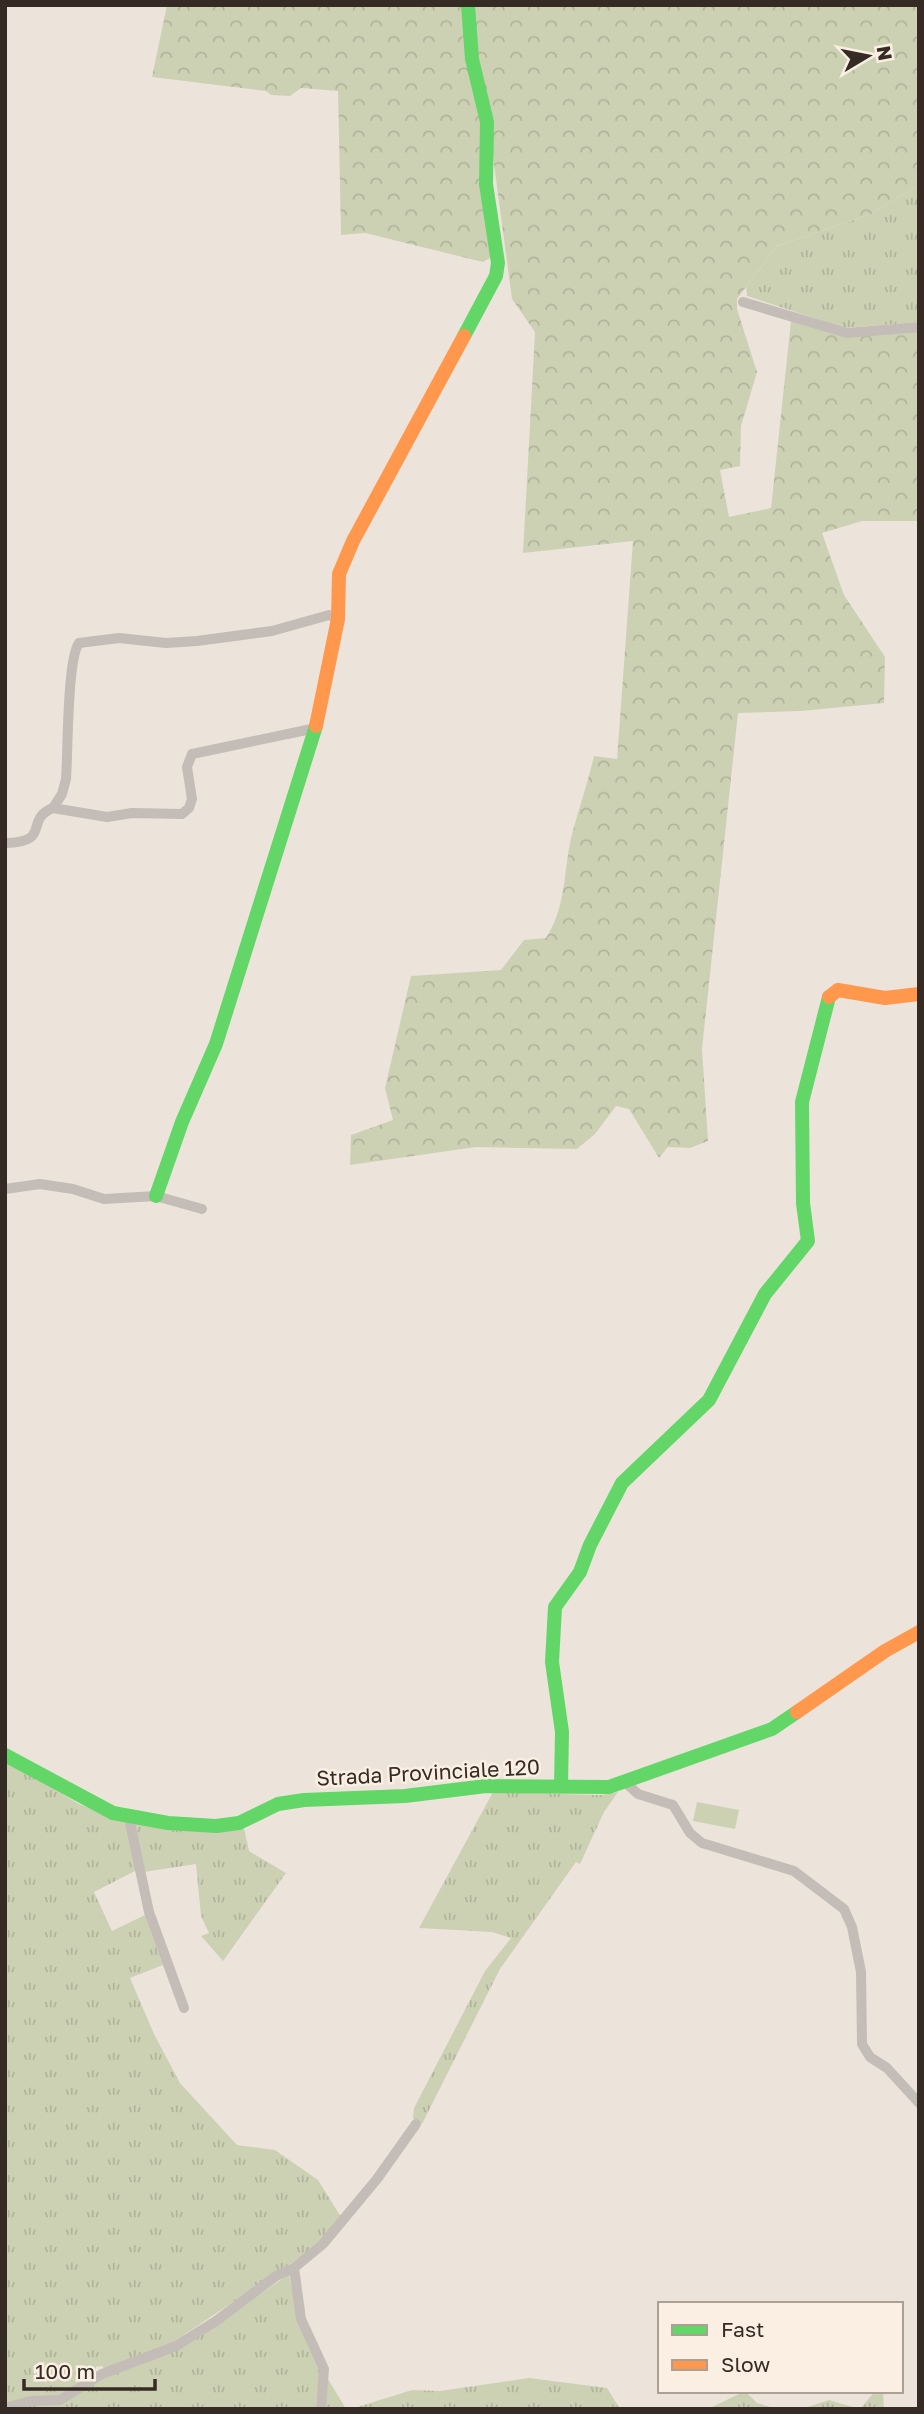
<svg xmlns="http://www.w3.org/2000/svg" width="924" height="2414" font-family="'Golos Text',sans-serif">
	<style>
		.grass { fill: url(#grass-tufts) }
		.forest { fill: url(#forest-crowns) }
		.park { fill: #cdd1b4 }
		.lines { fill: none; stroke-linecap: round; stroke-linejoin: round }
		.street { stroke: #c4bcb6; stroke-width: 10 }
		.fast { stroke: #63d668; stroke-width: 14 }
		.slow { stroke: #ff974d; stroke-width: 14 }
		.labels { text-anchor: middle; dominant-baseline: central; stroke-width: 5; stroke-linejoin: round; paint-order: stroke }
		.street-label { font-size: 21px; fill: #352a24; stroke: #faefe2 }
	</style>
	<defs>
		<pattern id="grass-tufts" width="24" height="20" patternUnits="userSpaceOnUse" patternTransform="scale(1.75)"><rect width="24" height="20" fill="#cdd1b4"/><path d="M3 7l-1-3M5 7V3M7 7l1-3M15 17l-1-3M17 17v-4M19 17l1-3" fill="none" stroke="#b1b49b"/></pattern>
		<pattern id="forest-crowns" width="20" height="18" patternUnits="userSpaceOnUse" patternTransform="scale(1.75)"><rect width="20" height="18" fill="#cdd1b4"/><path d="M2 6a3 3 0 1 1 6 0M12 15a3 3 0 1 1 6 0" fill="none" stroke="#b1b49b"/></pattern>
	</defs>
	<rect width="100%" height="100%" fill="#ece4db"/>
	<path class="grass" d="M919,185V322L845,328L747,296L746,287L777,246L871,214Z
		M5,1760L79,1804L126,1822L137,1870L94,1892L112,1931L145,1915L163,1965L130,1978L154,2034L180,2083L237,2145L275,2150L318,2180L341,2217L313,2249L173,2342L104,2369L102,2366L96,2367V2373L60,2397L5,2404Z
		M493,1792L601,1795L618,1792L604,1812L580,1864L576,1862L500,1969L422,2124L413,2118L414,2108L485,1971L511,1938L492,1932L419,1928Z
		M133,1823L229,1831L244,1828L249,1851L286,1873L223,1961L201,1936L209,1933L201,1916L196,1864L144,1872Z
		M289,2274L299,2320L320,2368L316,2409H14L84,2385L191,2342Z
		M529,2378L607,2388L620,2409H351L412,2390L440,2391Z
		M328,2379L346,2409H324Z
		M745,2391L757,2403L777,2409H708Z
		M875,2391H883L884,2409H801L829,2400L860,2409Z"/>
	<path class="forest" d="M167,5H464L482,123L493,256L483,262L365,233L341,235L338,91L301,88L290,96L271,95L266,91L152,77Z
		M473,5H919V185L871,214L777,246L737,299V309L757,372L741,426L740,466L720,470L729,517L771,508L791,321L846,336L919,330V521H862L822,533L844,595L885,657L884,703L801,711L738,713L702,1049L708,1141L690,1148L668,1147L659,1158L629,1109L616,1106L595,1134L577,1149L476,1147L350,1165L351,1135L393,1120L385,1088L411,976L501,970L524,940L546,938C567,906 563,870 572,834C579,808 588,782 594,756L617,759L633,541L523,553L535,332L512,299L490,134L477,59Z"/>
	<path class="park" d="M697,1802L739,1810L735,1829L693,1821Z"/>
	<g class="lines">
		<path class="street" d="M743,302L847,333L919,327
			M53,808L62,794L66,779C68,754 67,659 79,643L119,638L166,643L197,641L272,631L329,615L338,619
			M5,843C53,842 23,820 53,808L107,817L132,813L182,814L189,808L192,799L187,767L192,754L316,728
			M5,1189L40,1184L73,1189L104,1199L156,1196L202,1209
			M626,1783L638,1794L673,1805L690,1833L702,1843L794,1871L844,1909L852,1927L861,1972L862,2044L870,2057L887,2068L919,2103
			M129,1818L149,1912L184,2008
			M294,2268L301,2319L324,2369L321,2409
			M5,2408L30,2401L60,2400L102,2374L176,2346L216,2321L276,2276L294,2268L323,2244L377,2179L416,2124"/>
		<path class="fast" d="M464,336L496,276L498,263L486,184L487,122L472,59L468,5
			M156,1196L182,1122L216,1044L316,726
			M5,1755L113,1813L168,1823L216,1826L239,1823L278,1804L304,1800L405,1796L486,1786L609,1787L772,1729L797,1712
			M561,1786L562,1732L552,1662L555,1607L580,1572L590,1545L622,1483L709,1400L765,1294L808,1241L803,1203L802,1102L829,997"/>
		<path class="slow" d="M316,726L338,619L339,574L353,541L464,336
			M829,997L838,990L885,998L919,994
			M797,1712L885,1651L919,1632"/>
	</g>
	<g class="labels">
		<g class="street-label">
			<text transform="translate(428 1772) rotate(-3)">Strada Provinciale 120</text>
		</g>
	</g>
	<rect width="924" height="2414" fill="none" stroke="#352a24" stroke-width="14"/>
	<rect x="658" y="2302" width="245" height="91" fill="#faefe2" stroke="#aba096" stroke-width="2"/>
	<rect x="672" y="2325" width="35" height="10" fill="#63d668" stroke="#aba096" stroke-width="2"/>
	<text x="721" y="2337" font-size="21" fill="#352a24">Fast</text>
	<rect x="672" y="2360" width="35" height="10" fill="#ff974d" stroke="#aba096" stroke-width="2"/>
	<text x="721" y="2372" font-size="21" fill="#352a24">Slow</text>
	<g transform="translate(868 56) rotate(80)" stroke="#faefe2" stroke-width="5" paint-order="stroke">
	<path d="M0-5L12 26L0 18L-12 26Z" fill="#352a24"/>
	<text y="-10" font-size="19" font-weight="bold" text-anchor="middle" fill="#352a24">N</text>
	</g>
	<path d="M24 2379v10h131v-10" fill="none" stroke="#352a24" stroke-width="3.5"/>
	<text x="35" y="2379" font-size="21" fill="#352a24" stroke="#faefe2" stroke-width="5" paint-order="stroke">100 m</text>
</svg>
